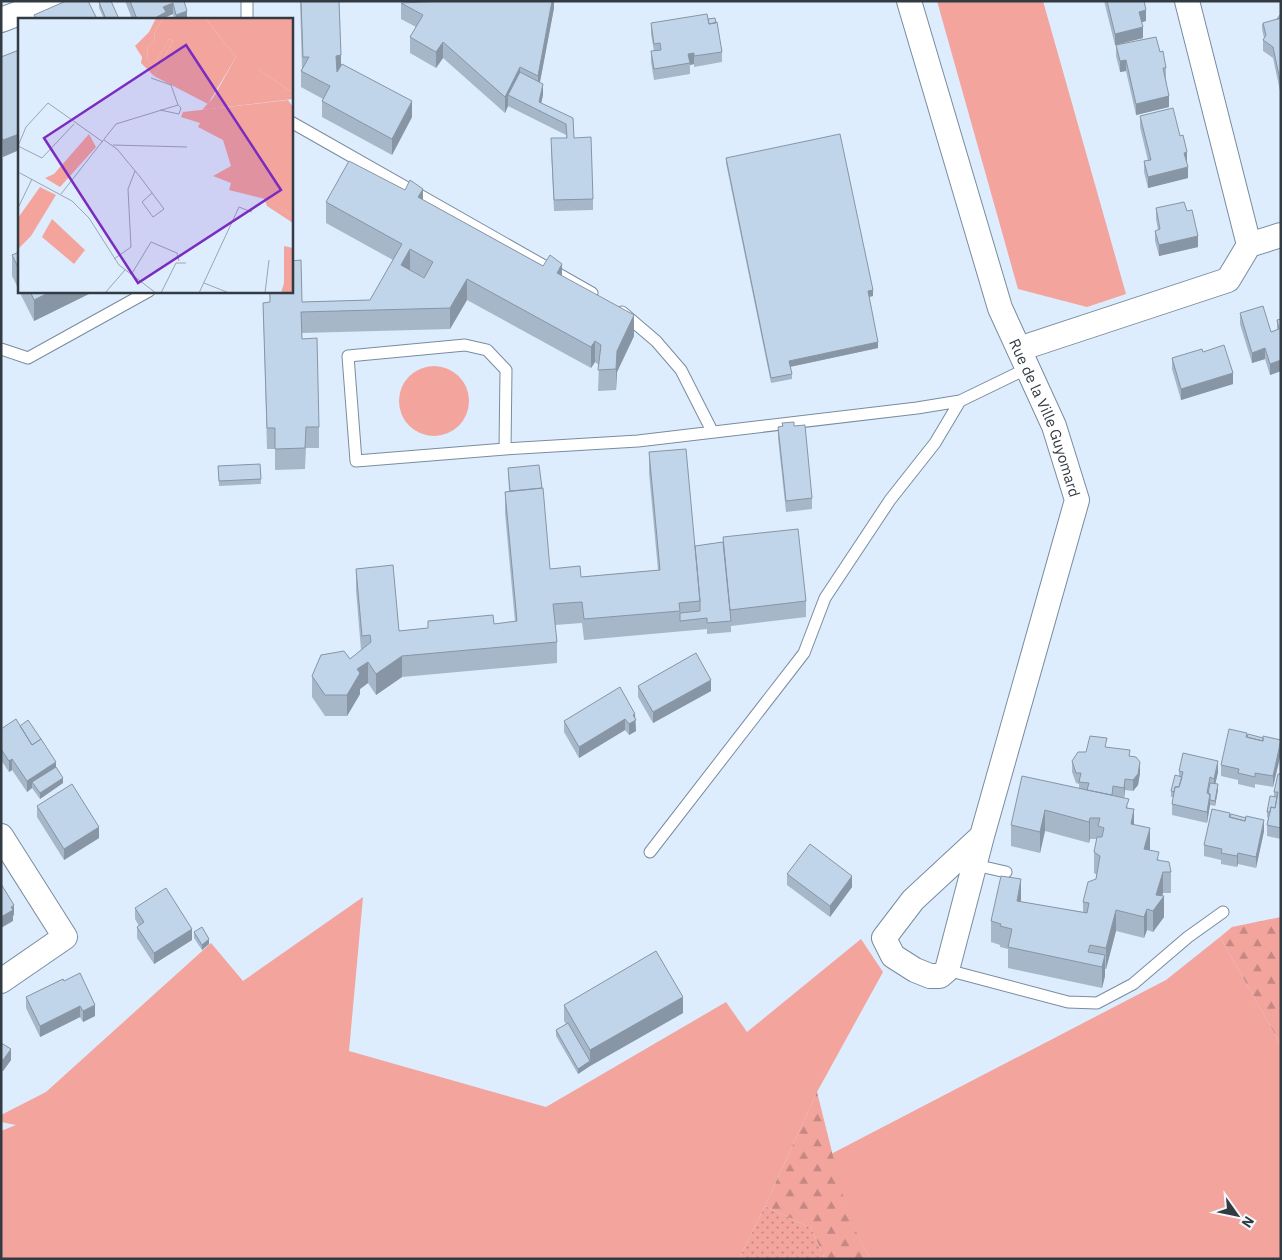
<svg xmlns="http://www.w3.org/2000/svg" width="1282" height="1260" font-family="'IBM Plex Sans',sans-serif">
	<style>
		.green { fill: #f2a49d }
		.forest { fill: url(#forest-firs) }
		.garden { fill: url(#garden-dots) }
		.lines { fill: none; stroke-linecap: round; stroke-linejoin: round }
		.service-casing { stroke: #798c9f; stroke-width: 13 }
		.minor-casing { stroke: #798c9f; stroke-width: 26 }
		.service { stroke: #fff; stroke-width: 11 }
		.minor { stroke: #fff; stroke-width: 24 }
		.wall { fill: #a6b7c9; fill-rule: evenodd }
		.shaded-wall { fill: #8795a4 }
		.building { fill: #c1d5ea; stroke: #8795a4; fill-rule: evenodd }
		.labels { text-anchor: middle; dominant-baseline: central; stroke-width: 4.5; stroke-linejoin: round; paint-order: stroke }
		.street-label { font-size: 15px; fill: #323a42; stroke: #f5f9fd }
		.inset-road { fill: none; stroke: #99a5b3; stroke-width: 1 }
		.view { fill: #7b2cbf; fill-opacity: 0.15; stroke: #7b2cbf; stroke-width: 2.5 }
		.inset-edge { fill: none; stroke: #323a42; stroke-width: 2.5 }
	</style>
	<defs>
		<pattern id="forest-firs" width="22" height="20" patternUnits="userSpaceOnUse" patternTransform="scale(1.25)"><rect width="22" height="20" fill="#f2a49d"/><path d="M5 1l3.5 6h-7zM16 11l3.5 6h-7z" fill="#c58782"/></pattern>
		<pattern id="garden-dots" width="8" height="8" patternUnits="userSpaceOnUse" patternTransform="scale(1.25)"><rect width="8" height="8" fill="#f2a49d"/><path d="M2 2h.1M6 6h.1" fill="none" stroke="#c58782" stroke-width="1.8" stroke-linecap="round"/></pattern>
	</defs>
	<rect width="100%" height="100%" fill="#ddedfe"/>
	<path class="green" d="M937,1H1043L1126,294L1087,307L1018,289Z
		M399 401a35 35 0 1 1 70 0a35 35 0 1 1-70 0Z
		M363,897L349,1051L546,1107L726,1002L747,1032L861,939L883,972L817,1092L765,1206L739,1259H1V1131L16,1125L1,1122V1115L46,1092L211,943L243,981Z
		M1220,937L1281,1045V1259H870L848,1217L831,1154L1166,980Z"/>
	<path class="forest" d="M1281,917V1045L1220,937L1232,927Z
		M817,1092L848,1216L870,1259H825L811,1228L765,1206Z"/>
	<path class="garden" d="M765,1206L811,1228L825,1259H739Z"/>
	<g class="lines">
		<g class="service-casing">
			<path id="service" d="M247,1V19
				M291,122L592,293
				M622,312L656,341L681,370L712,431
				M1,349L28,358L149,291
				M505,449L506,370L487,350L465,345L348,356L356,461L505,449L638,441L917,408L960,401L1028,368
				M650,852L804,653L825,598L890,500L935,443L960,401
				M975,865L1006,872
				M947,970L1068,1002L1097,1003L1133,984L1188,937L1223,912"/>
		</g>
		<g class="minor-casing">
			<g id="minor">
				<path id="s1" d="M909,1L1000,308L1054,426L1077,500L982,836L947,970L940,976H930L915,970L893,956L884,938L913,900L982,836"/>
				<path d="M1187,1L1249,245"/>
				<path d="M1,20L51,1"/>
				<path d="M1019,349L1228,280L1249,245L1281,235"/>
				<path d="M1,836L65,937L1,981"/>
			</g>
		</g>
		<use href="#service" class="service"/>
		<use href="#minor" class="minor"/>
	</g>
	<path class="wall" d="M125,1H184L187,19H174L173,14L166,17V19H132Z
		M300,1H339L341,65L412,117L392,155L322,117V101L323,99L301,87V71L302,69Z
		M554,1V8L540,82L543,95L541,103L573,118L574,138L593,199V210L554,211L551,149L566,138V135L508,106L505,113L443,58L436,68L410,53V37L416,27L401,19V3Z
		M1104,1H1144L1146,21L1141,22L1143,38L1115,45Z
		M99,2L119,19H104L99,8Z
		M1280,15V91L1273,58L1263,51V40L1264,38L1262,29V24L1277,19Z
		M708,19L722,52V62L694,67V64L690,65V74L654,80L651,62V51H654L651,34V23Z
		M1116,45L1166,68V79L1169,107L1136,115L1126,71L1120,72L1116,56Z
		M19,50V150L3,157L1,153V57Z
		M1140,116L1180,136L1187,163L1188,178L1148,188L1144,172V161H1148L1140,127Z
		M726,158L873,296L869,297L878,348L790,367L792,374V379L771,383L726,163Z
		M423,200L562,276L634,336L617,372L616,390L598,391L599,365L595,362L591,368L467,300L450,329L302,333V339L319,427V448H306L305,469L275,470V449H267L263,303L270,302L269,291H291L302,302L370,300L393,260L326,223V202ZM410,270L425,278H424Z
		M1156,208L1187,211L1198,247L1159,256L1155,241V231L1158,230L1156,219Z
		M19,252V290L12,276V255Z
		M19,291H95L34,321Z
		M1240,313L1271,332L1277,330V320L1281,319V371L1270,375L1265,359L1252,363L1240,324Z
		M1203,352L1233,384L1181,400L1172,369V358Z
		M782,423L812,498V509L786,512L778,438V427L782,426Z
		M649,452L695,546L723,542V537L806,601V617L731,626V632L707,634V629L584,640L582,623L555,625L557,642V663L402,677L376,695L368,683L360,689V694L347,716H325L312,697V676L350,659L361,650L356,590V569L399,631L428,628V621L494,624L515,622L505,513V492L509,491L508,468L550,569L581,577L658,570L649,473Z
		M260,464L261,484L219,486L218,466Z
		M638,686L711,691L653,723L638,697Z
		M635,718L636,731L629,735L625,730L579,758L564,732V721Z
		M20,726L56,767L63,783L40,799L32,788L27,792L12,770L9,772L1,760V729Z
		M1247,737L1263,738L1281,740V753L1273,787L1255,784V788L1238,784V780L1221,776V765Z
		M1107,747L1130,756L1140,773L1138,785L1133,791L1125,790L1124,798L1134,824L1150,849L1149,850L1171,872V893H1163L1162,896L1164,917L1153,932L1147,930L1144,938L1116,931L1106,969H1105V976L1102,988L1008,968V949L1000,947V945L991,942V921L1021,902L1083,912V902L1096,879L1097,875L1094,873V852L1097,839H1090L1089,843L1045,831L1040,853L1011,846V825L1079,788V784L1076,783L1072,772V761L1086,752Z
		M1179,771L1218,772L1215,784L1218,790L1215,806L1210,805L1207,823L1172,815V804L1173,797H1171V791L1179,776Z
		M1281,774V839L1267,836V825L1268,818L1267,817V812L1274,797V792Z
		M37,806L99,838L64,860L37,817Z
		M1230,817L1264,831L1256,868L1238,864L1237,867L1221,864V860L1204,856V845Z
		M787,874L852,887L830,917L787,885Z
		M135,908L192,940L154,964L137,938V927L139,926L135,919Z
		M194,932L209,944L202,950L194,938Z
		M63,979L95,1016L83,1022L80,1017L40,1037L26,1008V997Z
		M564,1005L683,1013L590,1066L578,1074L556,1036V1030L566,1024L564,1021Z
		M1,1043L11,1060L3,1071H1Z"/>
	<path class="shaded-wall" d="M552,1H554V8L538,92V76Z
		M173,3V14L166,17V19H153L163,7Z
		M1146,10V21L1139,23V12Z
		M187,11V19H176V15Z
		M1143,27V38L1115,45V34Z
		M443,42V58L436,68V52Z
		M694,53V64L690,65L688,54Z
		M341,55V71L336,73V56Z
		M1126,60V71L1120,72V61Z
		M520,67V83L508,95V106L505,113V97Z
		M1280,80H1281V91H1280Z
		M543,84V95L539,113V102Z
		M1169,96V107L1136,115V104Z
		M412,101V117L392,155V139Z
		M19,134V150L3,157V140Z
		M1187,152V163L1184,164V153Z
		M1188,167V178L1148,188V177Z
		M423,189V210L418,197Z
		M1198,236V247L1159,256V245Z
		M410,249V270L401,286V265Z
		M562,264V285L557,273Z
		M467,279V300L450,329V308Z
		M873,290V296L868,297V291Z
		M52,291H95L34,321V300Z
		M634,315V336L617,372L616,390V369L617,351Z
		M595,341V362L591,368V347Z
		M878,342V348L789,367V361Z
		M1265,348V359L1252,363V353Z
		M1281,360V371L1270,375V364Z
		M1233,373V384L1181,400V389Z
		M402,656V677L376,695V674Z
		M368,662V683L360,689V694L347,716V695L357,669Z
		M711,680V691L653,723V712Z
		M1,688H2V699H1Z
		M635,714L636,731L629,735V724L633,715Z
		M625,719V730L579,758V747Z
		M1281,742V753L1273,787V776Z
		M12,759V770L9,772V761Z
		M1218,761V772L1214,790V779Z
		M56,762V773L32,782V788L27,792V781Z
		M1140,762V773L1138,785L1133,791V780Z
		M63,778V783L40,799V793Z
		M1125,779V790L1124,799V788Z
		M1218,784V790L1215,806V801Z
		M1210,794V805L1207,823V812Z
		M1134,809V830L1131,824Z
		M1045,810V831L1040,853V832Z
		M1090,818V839L1089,843V822Z
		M1264,820V831L1256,868V857Z
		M99,827V838L64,860V849Z
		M1150,828V849L1144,870V849Z
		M1238,853V864L1237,867V856Z
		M1163,872V893L1160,901L1164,896V917L1153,932V911L1156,895Z
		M852,876V887L830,917V906Z
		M1021,879V900L1017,922V901Z
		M14,905V915L13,916V921L1,928V917Z
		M1147,909V930L1144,938V917Z
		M1116,910V931L1106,969V948Z
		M192,929V940L154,964V953Z
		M209,939V944L202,950V945Z
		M1105,955V976L1102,988V967Z
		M683,997V1013L590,1066L578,1074V1069L590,1061V1050Z
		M95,1005V1016L83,1022V1011Z
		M80,1006V1017L40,1037V1026Z
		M11,1049V1060L3,1071V1060Z"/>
	<path class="building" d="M66,1H88L97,19H36L34,15Z
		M101,1H111L119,19H106L99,2Z
		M130,1H184L187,11L176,15L173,3L163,7L166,12L153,19H137Z
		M301,1H339L341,55L336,56L337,72L342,64L412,101L392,139L322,101L330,86L301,71L309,57H303Z
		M444,1H552L538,76L520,67L505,97L443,42L436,52L410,37L423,15L401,3Z
		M1107,1H1144L1146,10L1139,12L1143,27L1115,34Z
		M707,14L709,24L717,22L722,52L694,56V53L688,54L690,63L654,69L651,51L661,50L660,43L654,44L651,23Z
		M1281,14V18L1277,19L1280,15Z
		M715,18L716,23L709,24L708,19Z
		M1281,18V80H1280L1273,47L1263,40L1266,35L1263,23Z
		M1156,37L1160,52L1163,51L1166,68H1163L1169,96L1136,104L1126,60L1120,61L1116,45Z
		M19,50V134L3,140L1,137V57Z
		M520,72L543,84L539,102L573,118L574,138L591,137L593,199L554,200L551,138H567L566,124L508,95Z
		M1173,108L1180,136L1183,135L1187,152L1184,153L1188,167L1148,177L1144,161L1151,160L1140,116Z
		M840,134L873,290L868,291L878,342L789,361L792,374L771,378L726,158Z
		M349,161L405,190L410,180L423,189L418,197L543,266L550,255L562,264L557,273L634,315L617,351L616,369L598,370L601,345L595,341L591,347L467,279L450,308L301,312L302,339L317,338L319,427H306L305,448L275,449V428H267L263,303L270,302V291H291V261L301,260L302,302L370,300L402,244L326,202ZM410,249L433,262L424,278L401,265Z
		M1184,202L1187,211L1192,210L1198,236L1159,245L1155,231L1160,229L1156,208Z
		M19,252V269L12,255Z
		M30,291H52L34,300Z
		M1263,306L1271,332L1279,329L1277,320L1281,319V360L1270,364L1265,348L1252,353L1240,313Z
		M1224,345L1233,373L1181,389L1172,358L1202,349L1203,352Z
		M794,422V426L805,425L812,498L786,501L778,427L783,426L782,423Z
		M686,449L700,601L679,603L680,611L584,619L582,602L553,604L557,642L402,656L376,674L368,662L357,669L360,673L347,695H325L312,676L321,655L344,651L350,659L371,642L370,635L362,636L356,569L393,565L399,631L428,628V621L493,615L494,624L517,621L505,492L543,488L550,569L580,566L581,577L660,570L649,452Z
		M260,464L261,479L219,481L218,466Z
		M539,465L542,488L510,491L508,468Z
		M798,529L806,601L730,610L723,537Z
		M723,542L731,621L707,623V618L680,621V613L700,611V601L695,546Z
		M696,653L711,680L653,712L638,686Z
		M620,687L635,714L633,715L636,720L629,724L625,719L579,747L564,721Z
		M16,719L32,745L41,739L56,762L27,781L12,759L9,761L1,749V729Z
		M28,720L41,739L32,745L20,726Z
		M1229,729L1247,733L1246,737L1263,741V736L1281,740L1273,776L1255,773V777L1238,773L1239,769L1221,765Z
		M1248,734L1263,738V741L1247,737Z
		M1090,736L1107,738L1105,747L1130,750L1129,756L1136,757L1140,762L1138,774L1133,780L1125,779L1124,788L1113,786L1112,795L1087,790L1089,783L1079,782L1081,773H1076L1072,761L1078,752H1086Z
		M1183,753L1218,761L1214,779L1210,777L1207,793L1210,794L1207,812L1172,804L1175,787H1179L1183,772L1179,771Z
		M56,767L63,778L40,793L32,782Z
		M1278,774H1281V828L1267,825L1271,807L1275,808L1278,792H1274Z
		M1175,775L1182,777L1179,787H1175L1174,792L1171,791Z
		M1022,776L1129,799L1126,808L1134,809L1131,824L1150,828L1144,849L1159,852L1157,860L1169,862L1171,872H1163L1156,895L1164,896L1153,911L1147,909L1144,917L1116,910L1106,948L1090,945L1088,952L1105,955L1102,967L1008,947L1012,929L1000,926L1001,924L991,921L1001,876L1021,879L1017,901L1087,913L1089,903L1083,902L1088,882L1096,879L1100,856L1094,852L1097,837H1102L1104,828L1098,826L1100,818H1090L1089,822L1045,810L1040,832L1011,825Z
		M1210,783L1218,784L1215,801L1210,800V794H1208Z
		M72,784L99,827L64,849L37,806Z
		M1270,796L1277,797L1275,808L1271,807L1270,812H1267Z
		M1212,809L1230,813L1229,817L1245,821L1246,816L1264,820L1256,857L1238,853L1237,856L1221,853L1222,849L1204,845Z
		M1231,814L1246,818L1245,821L1230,817Z
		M810,844L852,876L830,906L787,874Z
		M1,884L14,905L11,907L13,910L1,917Z
		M166,888L192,929L154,953L137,927L144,922L135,908Z
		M202,927L209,939L202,945L194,932Z
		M656,951L683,997L590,1050L564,1005Z
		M80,973L95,1005L83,1011L80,1006L40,1026L26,997L63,979L64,981Z
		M568,1023L590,1061L578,1069L556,1030Z
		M1,1043L11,1049L3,1060H1Z"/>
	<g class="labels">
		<g class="street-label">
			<text stroke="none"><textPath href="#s1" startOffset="439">Rue de la Ville Guyomard</textPath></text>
		</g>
	</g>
	<g transform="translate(18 18)">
		<rect width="275" height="275" fill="#ddedfe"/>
		<path d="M145,0H187L218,39L190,86L136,58L155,23L151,21L135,48L130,42L129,29L136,24L137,14ZM270,82L275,89V199L247,181L211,172L213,165L195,158L213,148L205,122L180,109L182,105L163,99L165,94ZM71,116L78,129L42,169L27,160L36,156ZM34,201L67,232L56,246L24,219ZM266,228L275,230V275H263L266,265Z" fill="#f2a49d"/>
		<path d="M138,0H145L137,14L136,24L129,29L130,42L135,48L151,21L155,23L136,58L123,45L124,39L117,28L131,14ZM187,0H275V75L240,51L200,83V90L184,92L195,80L218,39ZM22,169L38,177L13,218L0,231V200ZM246,180L275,199V205L249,188Z" fill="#f2a49d"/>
		<path d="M240,51L275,75V81L200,90L199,83L219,52Z" fill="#f2a49d"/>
		<path class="inset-road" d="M133,60L153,67L160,87M86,122L99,131L123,160L146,191L135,199L124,184L134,175M95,127L169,129M0,128L8,109L30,85L85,124M0,128L24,140L56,106M0,154L54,183L71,200L101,247L138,275M43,176L98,106L160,87L163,90L161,96L142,92M0,190L14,161M96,241L113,229L110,171L117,153M113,257L133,224L159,235L161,243M186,265L211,275M87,275L107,252M143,275L158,245H168M181,275L221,189L234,194M247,275L251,242"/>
		<path class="view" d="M168,27L263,172L120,265L26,120Z"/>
		<rect width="275" height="275" class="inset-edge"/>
	</g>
	<rect width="1282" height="1260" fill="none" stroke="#323a42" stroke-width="5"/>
	<g transform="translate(1237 1215) rotate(123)" stroke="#f5f9fd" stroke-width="4" paint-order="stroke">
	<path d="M0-4L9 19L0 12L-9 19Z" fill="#323a42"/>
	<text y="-8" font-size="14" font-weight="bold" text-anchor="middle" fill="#323a42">N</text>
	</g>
</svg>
